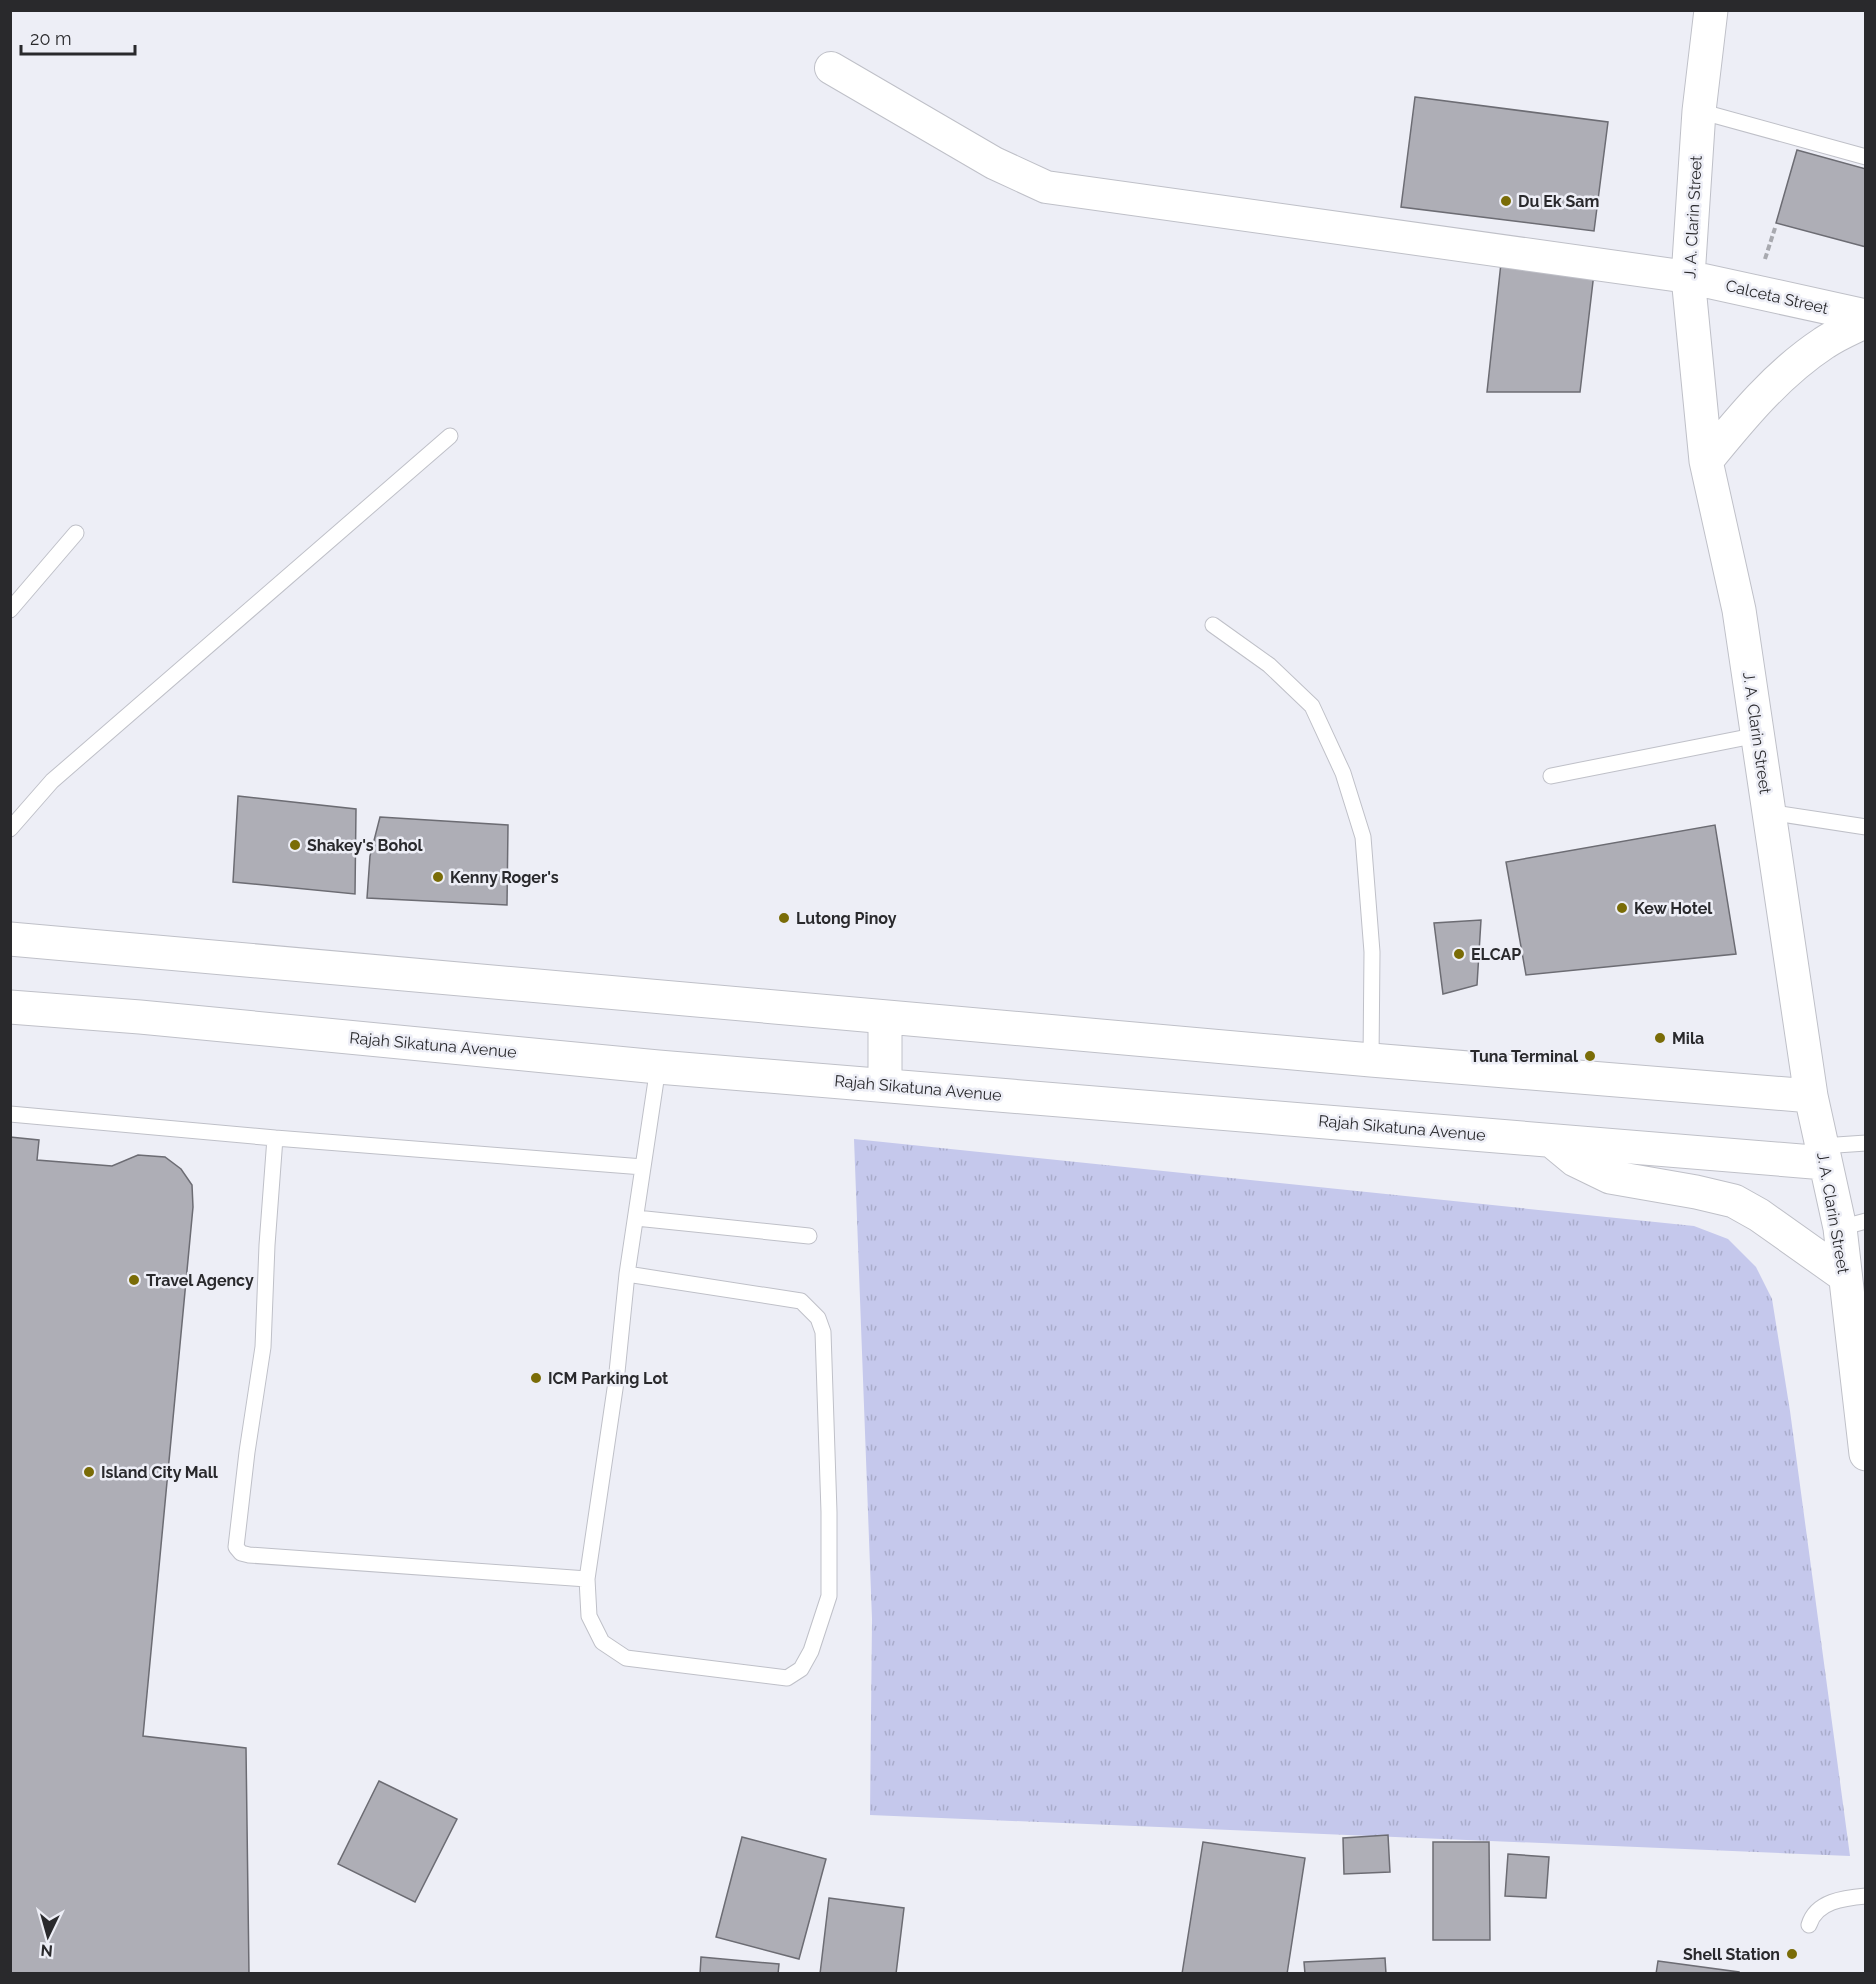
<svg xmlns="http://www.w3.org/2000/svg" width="1876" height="1984" font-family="Raleway,sans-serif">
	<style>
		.park { fill: url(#park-tufts) }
		.building { fill: #aeaeb6; stroke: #6c6c73; stroke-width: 1.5 }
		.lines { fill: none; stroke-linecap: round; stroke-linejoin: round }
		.lane-casing { stroke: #bfc0c8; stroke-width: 17 }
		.street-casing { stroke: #bfc0c8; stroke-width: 34 }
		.secondary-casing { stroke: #bfc0c8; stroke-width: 35 }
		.path { stroke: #a8a9af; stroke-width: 4; stroke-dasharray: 6 3; stroke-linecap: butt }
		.lane { stroke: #fff; stroke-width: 15 }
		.street { stroke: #fff; stroke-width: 32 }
		.secondary { stroke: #fff; stroke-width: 33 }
		.poi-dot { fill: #7a6c07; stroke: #edeef6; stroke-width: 2 }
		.labels { text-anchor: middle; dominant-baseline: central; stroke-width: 5; stroke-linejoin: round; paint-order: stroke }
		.poi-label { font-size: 16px; font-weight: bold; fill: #29292c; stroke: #edeef6; text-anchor: start }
		.street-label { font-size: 16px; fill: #29292c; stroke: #edeef6 }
	</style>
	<defs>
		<pattern id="park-tufts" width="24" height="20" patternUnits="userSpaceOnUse" patternTransform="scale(1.5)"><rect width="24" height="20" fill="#c5c8ec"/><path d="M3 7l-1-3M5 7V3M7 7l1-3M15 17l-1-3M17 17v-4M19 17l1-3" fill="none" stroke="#a9accb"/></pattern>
	</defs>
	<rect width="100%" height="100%" fill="#edeef6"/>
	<path class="park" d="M854,1139L1694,1226L1728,1239L1756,1267L1772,1299L1790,1411L1850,1856L870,1815L872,1619Z"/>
	<path class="building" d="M1415,97L1608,122L1594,231L1401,207Z
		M1797,150L1866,169V247L1776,223Z
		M1501,263L1594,273L1580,392H1487Z
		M238,796L356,809L355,894L233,882Z
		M380,817L508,825L507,905L367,898L370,856Z
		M1715,825L1736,954L1526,975L1506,862Z
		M1481,920L1477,985L1443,994L1434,923Z
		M10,1137L39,1140L37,1160L112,1166L138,1155L165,1157L181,1169L192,1185L193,1207L143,1736L246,1748L249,1974H10Z
		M379,1781L457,1819L415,1902L338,1864Z
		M1388,1835L1390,1872L1344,1874L1343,1838Z
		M742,1837L826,1859L799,1959L716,1937Z
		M1203,1842L1305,1858L1287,1974H1182Z
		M1433,1842H1489L1490,1940H1433Z
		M1508,1854L1549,1857L1546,1898L1505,1896Z
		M829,1898L904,1908L896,1974H820Z
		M701,1957L779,1964L778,1974H700Z
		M1385,1958L1386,1974H1305L1304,1962Z
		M1658,1961L1739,1972V1974H1656Z"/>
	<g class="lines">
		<g class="lane-casing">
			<path id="lane" d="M1699,111L1866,157
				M10,610L76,533
				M1213,625L1269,665L1312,706L1343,773L1363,837L1372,952L1371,1060
				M1551,776L1758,735
				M1768,812L1866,827
				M10,829L52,781L450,436
				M10,1114L275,1138
				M1822,1146L1866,1143
				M636,1218L809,1236
				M1840,1228L1866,1221
				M627,1274L801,1301L818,1318L823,1332L829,1512V1596L811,1651L801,1669L787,1678L626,1658L602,1642L589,1616L587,1579L616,1382L627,1274L658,1067
				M587,1579L249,1555L241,1553L236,1547L247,1452L263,1347L267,1245L275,1138L643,1167
				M1809,1925C1816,1901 1844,1898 1866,1896"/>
		</g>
		<g class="street-casing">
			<path id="street" d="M831,68L994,163L1046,187L1688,277"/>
		</g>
		<g class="secondary-casing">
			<path id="secondary" d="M1711,10L1699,111L1688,277L1706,461L1739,610L1811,1096L1840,1228L1866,1454
				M1688,277L1866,316
				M1706,461C1741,418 1777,374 1824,343C1837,334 1852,328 1866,321
				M10,939L1371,1060L1811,1096
				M10,1007L140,1017L658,1067L1825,1163
				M885,1017V1085
				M1552,1141L1575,1160L1610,1177L1696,1192L1734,1201L1759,1215L1845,1276"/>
		</g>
		<path class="path" d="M1765,259L1775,228"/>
		<use href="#lane" class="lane"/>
		<use href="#street" class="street"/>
		<use href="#secondary" class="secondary"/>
	</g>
	<g class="poi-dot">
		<circle cx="1506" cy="201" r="6"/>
		<circle cx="295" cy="845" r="6"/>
		<circle cx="438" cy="877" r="6"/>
		<circle cx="1622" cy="908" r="6"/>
		<circle cx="784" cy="918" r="6"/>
		<circle cx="1459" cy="954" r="6"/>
		<circle cx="1660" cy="1038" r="6"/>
		<circle cx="1590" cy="1056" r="6"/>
		<circle cx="134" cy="1280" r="6"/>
		<circle cx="536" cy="1378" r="6"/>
		<circle cx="89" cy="1472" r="6"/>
		<circle cx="1792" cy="1954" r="6"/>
	</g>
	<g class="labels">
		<g class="poi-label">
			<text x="1518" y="201">Du Ek Sam</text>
			<text x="307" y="845">Shakey's Bohol</text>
			<text x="450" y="877">Kenny Roger's</text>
			<text x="1634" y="908">Kew Hotel</text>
			<text x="796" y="918">Lutong Pinoy</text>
			<text x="1471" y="954">ELCAP</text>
			<text x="1672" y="1038">Mila</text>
			<text x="1578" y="1056" text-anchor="end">Tuna Terminal</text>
			<text x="146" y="1280">Travel Agency</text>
			<text x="548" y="1378">ICM Parking Lot</text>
			<text x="101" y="1472">Island City Mall</text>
			<text x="1780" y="1954" text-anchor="end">Shell Station</text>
		</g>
		<g class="street-label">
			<text transform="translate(1693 217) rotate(-87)">J. A. Clarin Street</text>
			<text transform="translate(1777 297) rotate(13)">Calceta Street</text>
			<text transform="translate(1757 733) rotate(82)">J. A. Clarin Street</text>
			<text transform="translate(433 1045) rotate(5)">Rajah Sikatuna Avenue</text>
			<text transform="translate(918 1088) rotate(5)">Rajah Sikatuna Avenue</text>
			<text transform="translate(1402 1128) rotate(5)">Rajah Sikatuna Avenue</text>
			<text transform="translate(1833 1213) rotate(80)">J. A. Clarin Street</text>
		</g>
	</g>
	<rect width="1876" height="1984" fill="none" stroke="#29292c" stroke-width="24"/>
	<g transform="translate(48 1936) rotate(185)" stroke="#edeef6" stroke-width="4.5" paint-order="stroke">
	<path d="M0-4.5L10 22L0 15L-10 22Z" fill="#29292c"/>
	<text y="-9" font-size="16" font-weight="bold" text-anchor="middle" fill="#29292c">N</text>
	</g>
	<path d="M21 45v9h114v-9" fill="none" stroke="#29292c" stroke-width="3"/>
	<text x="30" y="45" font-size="18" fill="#29292c" stroke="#edeef6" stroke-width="4.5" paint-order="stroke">20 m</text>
</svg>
